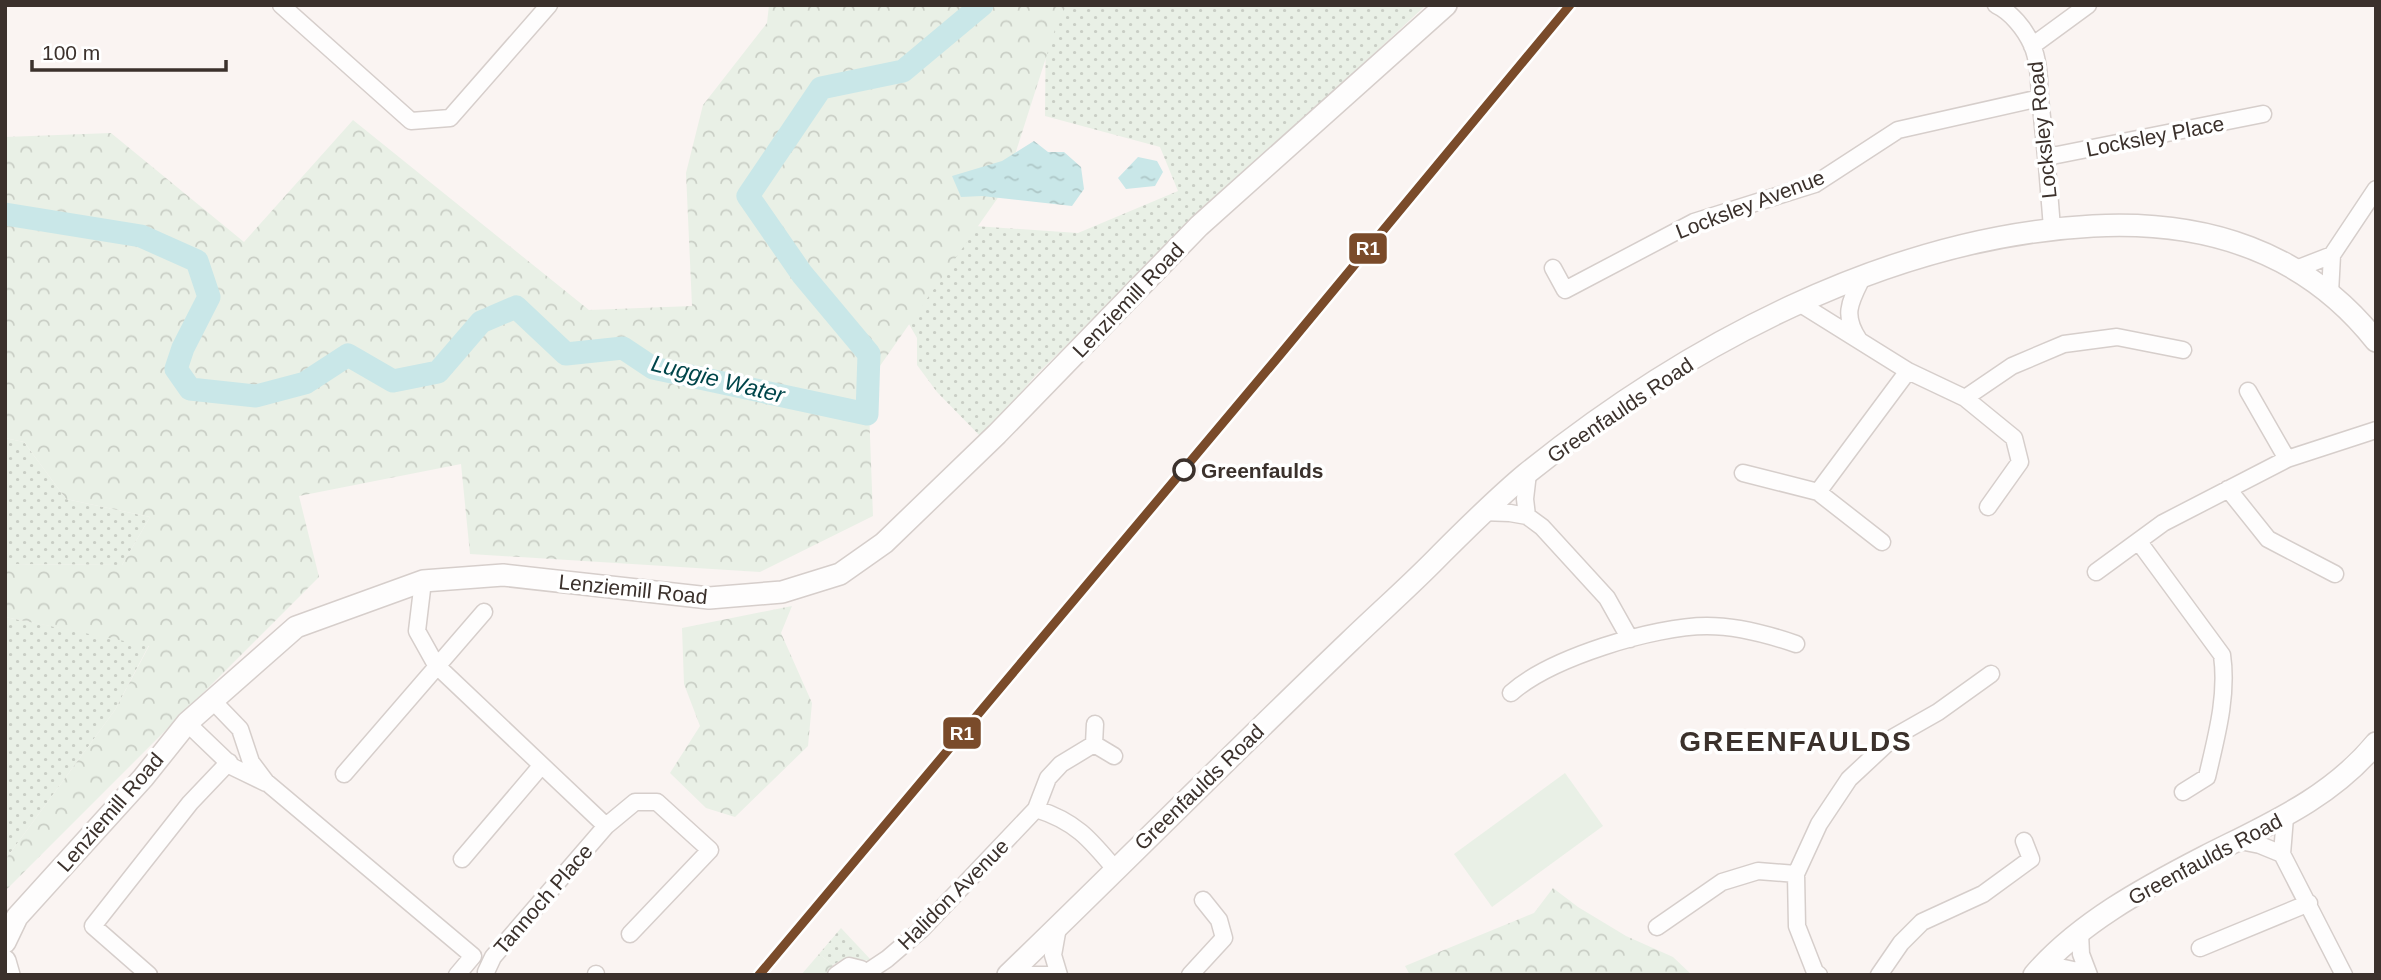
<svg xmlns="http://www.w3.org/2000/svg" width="2381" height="980" font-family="Arial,sans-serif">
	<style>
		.grass { fill: url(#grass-dots) }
		.forest { fill: url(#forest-crowns) }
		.pitch { fill: #e9f0e6 }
		.water { fill: url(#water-ripples) }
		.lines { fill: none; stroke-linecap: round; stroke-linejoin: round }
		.river { stroke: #c9e7e8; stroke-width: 23 }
		.street-casing { stroke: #d6cecb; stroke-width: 19 }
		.secondary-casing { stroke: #d6cecb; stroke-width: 24 }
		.street { stroke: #fefdfd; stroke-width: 16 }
		.secondary { stroke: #fefdfd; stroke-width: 21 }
		.rail-1-casing { stroke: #fff; stroke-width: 14 }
		.rail-1 { stroke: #7a4b2a; stroke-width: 9 }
		.stop-dot { fill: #fff; stroke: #3b312c; stroke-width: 3.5 }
		.labels { text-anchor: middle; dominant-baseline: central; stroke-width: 7; stroke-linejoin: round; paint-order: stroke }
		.street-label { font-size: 21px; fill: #3b312c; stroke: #fff }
		.stop-label { font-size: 21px; font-weight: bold; fill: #3b312c; stroke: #fff; text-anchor: start }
		.water-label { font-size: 23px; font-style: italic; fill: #00454a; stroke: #fff }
		.district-label { font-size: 28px; font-weight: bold; letter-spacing: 2px; fill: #3b312c; stroke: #fff }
		.line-badge { stroke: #fff; stroke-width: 2.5 }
		.badge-label { font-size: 19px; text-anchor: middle; font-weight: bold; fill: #fff }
	</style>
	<defs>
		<pattern id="grass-dots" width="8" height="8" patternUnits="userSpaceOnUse" patternTransform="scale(1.75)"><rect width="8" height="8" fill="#e9f0e6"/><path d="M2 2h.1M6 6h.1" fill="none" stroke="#c9cec5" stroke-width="1.8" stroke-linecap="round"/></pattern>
		<pattern id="forest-crowns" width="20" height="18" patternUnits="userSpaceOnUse" patternTransform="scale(1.75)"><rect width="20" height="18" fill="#e9f0e6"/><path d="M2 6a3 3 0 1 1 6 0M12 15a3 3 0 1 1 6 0" fill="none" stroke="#c9cec5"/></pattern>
		<pattern id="water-ripples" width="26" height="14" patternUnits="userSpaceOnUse" patternTransform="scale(1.75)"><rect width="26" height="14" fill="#c9e7e8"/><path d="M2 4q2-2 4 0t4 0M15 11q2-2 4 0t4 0" fill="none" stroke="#aec7c7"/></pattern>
	</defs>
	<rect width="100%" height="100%" fill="#faf4f2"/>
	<path class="grass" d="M1046,5H1426L1183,232L1036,375L982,438L937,392L917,365V338L898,305L946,224L1078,233L1178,191L1160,147L1045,116Z
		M5,438L24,442L66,499L150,517L122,565L5,564Z
		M5,617L149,645L115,710L5,860Z
		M841,928L872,961L845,958L833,965L819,954Z"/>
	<path class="forest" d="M769,5H1067L1058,20L1004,189L868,383L873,516L760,572L470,554L461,464L299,496L319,577L5,891V860L115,710L149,646L5,617V564L122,565L150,517L66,499L24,442L5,438V137L111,133L244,242L353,120L589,310L692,306L686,173L703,105L767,23Z
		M792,606L781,633L812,703L808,746L735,817L706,808L670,773L700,726L684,684L682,628Z
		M1553,888L1578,907L1626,936L1673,957L1692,975H1410L1405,966L1534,913Z
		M819,954L833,965L827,975H801Z"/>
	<path class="pitch" d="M1565,773L1603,826L1492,907L1454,854Z"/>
	<path class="water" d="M1034,141L1048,152H1064L1081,167L1084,189L1072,206L982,196L961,197L952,176L1002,161Z
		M1138,157L1157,161L1163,172L1155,186L1126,189L1118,178Z"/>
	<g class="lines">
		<path class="river" d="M5,214L141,236L197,261L209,297L183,348L176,369L190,389L256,396L305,383L348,355L393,381L438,372L481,322L516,307L566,354L623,348L653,368L867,414L869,354L802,274L748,196L821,88L903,71L982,5"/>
		<g class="street-casing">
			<path id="street" d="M281,5L411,121L450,118L549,5
				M1996,5C2011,12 2025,29 2032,45C2039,61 2039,81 2040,98C2045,141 2049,184 2052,228
				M2032,46L2088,5
				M2047,155H2057L2263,114
				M1553,268L1565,290L1694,222L1815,184L1898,130L2040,98
				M2296,269L2332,255L2376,189
				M2330,293L2332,255
				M1799,303L1908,371L1965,398L2014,438L2020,462L1988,507
				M1859,340C1842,315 1850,302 1862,278
				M2248,391L2287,459
				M1965,398L2012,366L2064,344L2117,337L2183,350
				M1743,473L1818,492L1882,542
				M2228,489L2268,539L2335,574
				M1818,492L1908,371
				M1481,512L1510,513L1527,516L1542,527L1607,598L1630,639
				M1527,516L1525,499L1528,473
				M2139,542L2222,655C2228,696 2216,738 2207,777L2183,792
				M2096,572L2163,523L2287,459L2376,430
				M423,581L417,631L436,665L606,826L635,802H657L710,850L630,934
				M1511,693C1550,658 1654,626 1707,626C1738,626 1767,634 1796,644
				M213,701L240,729L251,762L266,782
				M187,723L233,767L266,783
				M1094,744L1114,756
				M344,774L484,612
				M265,781L473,956L457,975
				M1036,809C1075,821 1090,839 1115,869
				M2285,817L2282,854L2344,975
				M2240,841L2260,845L2282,854
				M462,859L541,766
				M1058,927L1053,955L1059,975
				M1657,927L1722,882L1758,871L1796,874
				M2080,933L2081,954L2089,975
				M2200,948L2309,903
				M2041,967L2064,968L2087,973
				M866,973L887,959L922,929L1036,809L1048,778L1061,764L1094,744L1095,724
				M149,975L93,926L190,803L229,762
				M487,975L486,972L493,957L606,826
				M596,975V974
				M836,975L849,966L861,969L867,975
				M1008,975H1052
				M1190,975L1224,938L1219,920L1203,900
				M1819,975L1815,972L1797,926L1796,874L1819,824L1849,779L1894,737L1938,712L1991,674
				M1879,975L1901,943L1922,922L1983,894L2031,859L2024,841"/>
		</g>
		<g class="secondary-casing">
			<path id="secondary" d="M5,942L17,917L143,778L187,723L296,627L423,581L503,575L709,598L782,592L840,574L884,543L997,434L1199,226L1446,5
				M5,961L9,975
				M1008,975C1123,864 1235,751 1350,641C1380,612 1412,584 1441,554C1469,526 1496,499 1526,474C1685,346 1887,237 2093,226C2204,220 2305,251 2376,341
				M2034,975C2079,923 2144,888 2204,857C2267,825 2330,799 2376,743"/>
		</g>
		<use href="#street" class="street"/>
		<use href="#secondary" class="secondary"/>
		<g class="rail-1-casing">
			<path id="rail-1" d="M759,975L1279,356L1570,5"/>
		</g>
		<use href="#rail-1" class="rail-1"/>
	</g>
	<circle class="stop-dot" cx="1184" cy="470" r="10"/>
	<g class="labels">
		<g class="street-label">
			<text transform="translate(2042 130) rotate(-96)">Locksley Road</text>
			<text transform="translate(2155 136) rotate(-11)">Locksley Place</text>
			<text transform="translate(1750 204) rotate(-21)">Locksley Avenue</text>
			<text transform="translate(1128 300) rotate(-46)">Lenziemill Road</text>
			<text transform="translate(1620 410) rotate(-34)">Greenfaulds Road</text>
			<text transform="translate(633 589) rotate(6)">Lenziemill Road</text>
			<text transform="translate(1199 787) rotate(-44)">Greenfaulds Road</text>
			<text transform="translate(110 812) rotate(-49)">Lenziemill Road</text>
			<text transform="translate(2205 859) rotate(-28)">Greenfaulds Road</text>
			<text transform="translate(953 894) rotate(-45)">Halidon Avenue</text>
			<text transform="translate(543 899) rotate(-49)">Tannoch Place</text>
		</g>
		<g class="stop-label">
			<text x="1201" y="470">Greenfaulds</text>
		</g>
		<g class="water-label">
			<text transform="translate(718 379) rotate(14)">Luggie Water</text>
		</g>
		<g class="district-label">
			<text x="1796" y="741">GREENFAULDS</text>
		</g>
	</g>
	<g class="line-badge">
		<rect x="1348" y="232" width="40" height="33" rx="7" fill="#7a4b2a"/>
		<rect x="942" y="716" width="40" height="34" rx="7" fill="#7a4b2a"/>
	</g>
	<g class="badge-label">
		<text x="1368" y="255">R1</text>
		<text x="962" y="740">R1</text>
	</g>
	<rect width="2381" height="980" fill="none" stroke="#3b312c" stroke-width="14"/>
	<path d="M32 60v10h194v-10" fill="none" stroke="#3b312c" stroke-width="3.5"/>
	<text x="42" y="60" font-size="21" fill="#3b312c" stroke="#ffffff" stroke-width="5" paint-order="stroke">100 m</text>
</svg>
